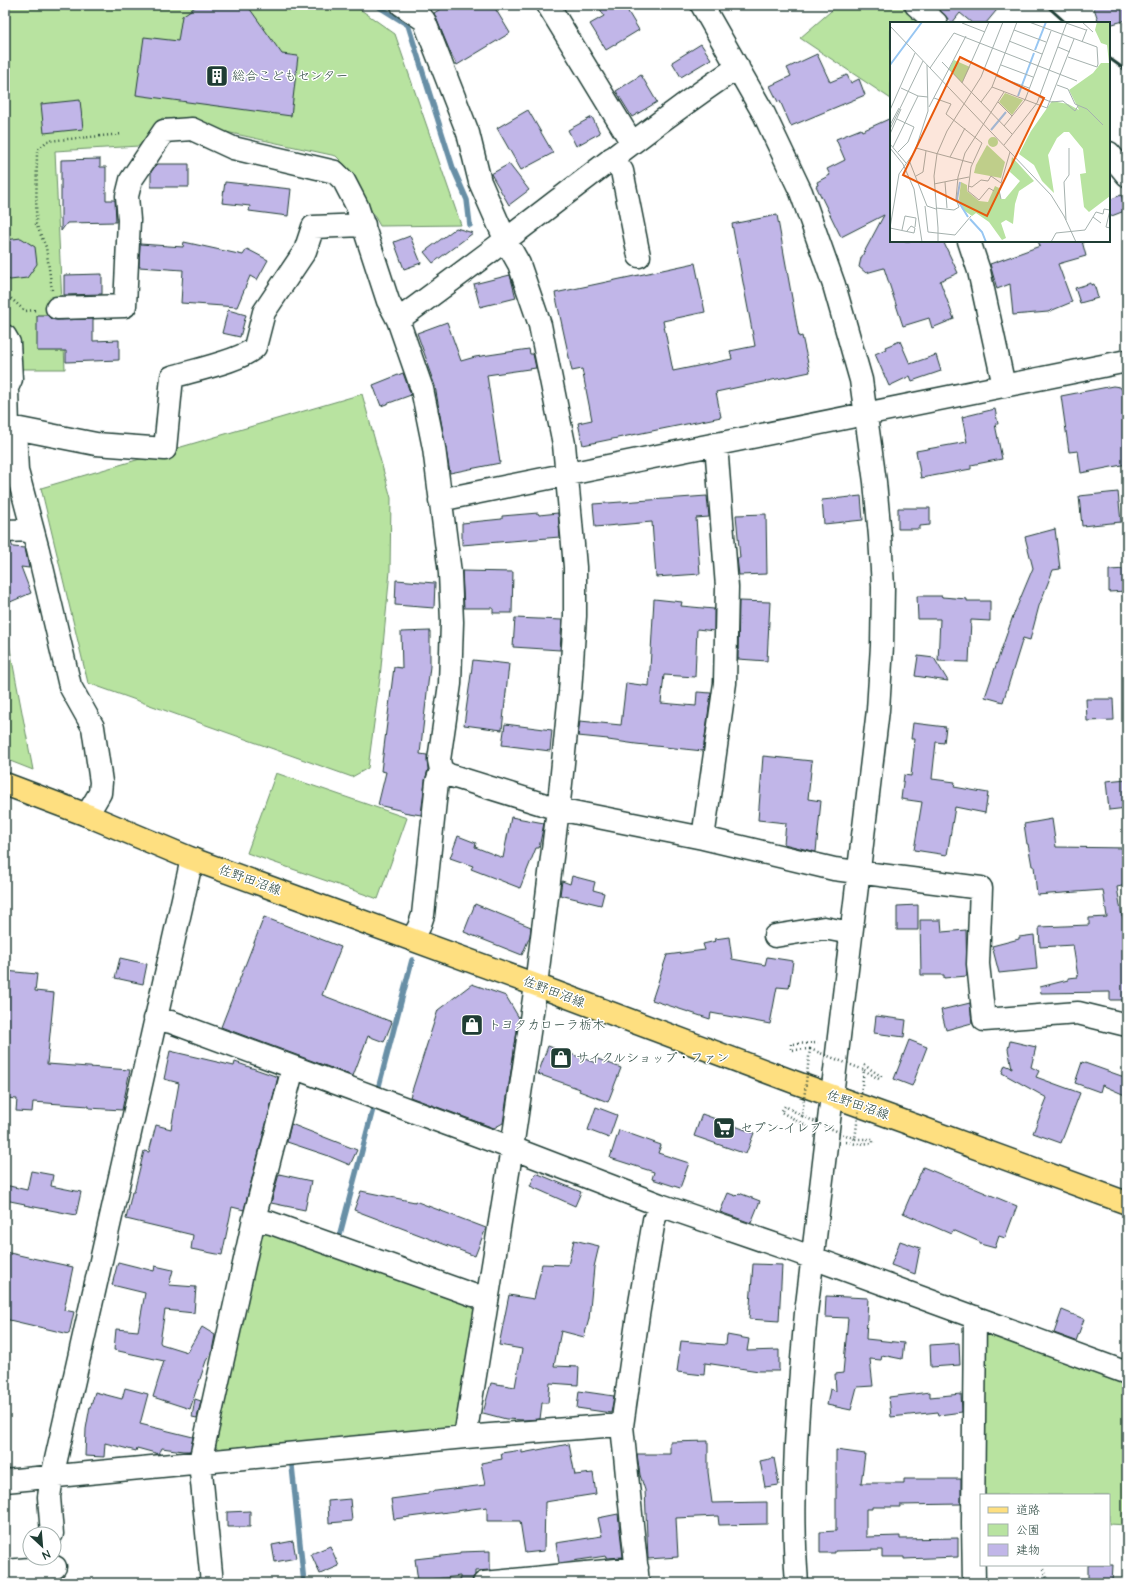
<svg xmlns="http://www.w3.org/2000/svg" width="1132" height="1588" font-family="'Architects Daughter','Klee One',sans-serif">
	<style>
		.green { fill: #b8e3a0; stroke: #6c906a }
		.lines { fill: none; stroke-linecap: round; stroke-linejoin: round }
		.stream { stroke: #678fa6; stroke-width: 5.5 }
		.building { fill: #c1b6e8; stroke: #1f3d34 }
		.minor-casing { stroke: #1f3d34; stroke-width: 25 }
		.major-casing { stroke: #1f3d34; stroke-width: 25 }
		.path { stroke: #1f3d34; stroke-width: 2.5; stroke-dasharray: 1 3; stroke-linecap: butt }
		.minor { stroke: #fff; stroke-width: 22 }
		.major { stroke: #fedf80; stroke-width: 22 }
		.rail { stroke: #1f3d34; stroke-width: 3 }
		.path-bridge { stroke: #1f3d34; stroke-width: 2.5; stroke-dasharray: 1 3; stroke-linecap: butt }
		.labels { text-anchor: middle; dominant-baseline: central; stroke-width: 3; stroke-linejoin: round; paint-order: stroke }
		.poi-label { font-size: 13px; fill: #1f3d34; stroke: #fff; text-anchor: start }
		.street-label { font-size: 13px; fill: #1f3d34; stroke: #fff }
		.inset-river { fill: none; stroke: #97c6f2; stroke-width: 2 }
		.inset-road { fill: none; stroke: #a5b1ae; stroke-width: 1 }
		.view { fill: #e8590c; fill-opacity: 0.15; stroke: #e8590c; stroke-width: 2 }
		.inset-edge { fill: none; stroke: #1f3d34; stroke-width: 2 }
	</style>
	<rect width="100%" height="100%" fill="#fff"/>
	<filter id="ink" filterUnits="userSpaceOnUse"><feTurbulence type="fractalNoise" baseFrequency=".025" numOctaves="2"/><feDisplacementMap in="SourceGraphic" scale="8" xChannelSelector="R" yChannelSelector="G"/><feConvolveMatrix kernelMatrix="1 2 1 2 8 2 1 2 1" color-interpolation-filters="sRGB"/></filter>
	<g filter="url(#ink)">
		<path class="green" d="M5,5H354L395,34L461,225L380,226L347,167L336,156L162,118L139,146L55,151L65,369H18L9,326L5,322Z
			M838,5H905L925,23H891V99L800,38Z
			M362,394L391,498L390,571L380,678L368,768L352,777L88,683L41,488Z
			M5,637L9,644L33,770L5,759Z
			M276,773L407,818L378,899L247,853Z
			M270,1230L470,1302L477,1317L463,1422L450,1434L221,1454L212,1440L258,1236Z
			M975,1317L1127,1373V1525L1109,1524V1495H981Z"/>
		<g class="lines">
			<path class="stream" d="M376,5L408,25L453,168L467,200L470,225
				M377,1093L412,960
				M340,1234L375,1101
				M292,1466L304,1583"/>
		</g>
		<path class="building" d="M198,5H247L282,54L298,56L291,116L136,95L144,37L178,41L182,16Z
			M447,5H493L510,33L457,65L451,54L434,13Z
			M598,5H624L639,30L606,50L590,24L604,16Z
			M935,5H1001L986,23H972L960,13L952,23Z
			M1093,5H1127V20L1109,25V23H1099Z
			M701,44L711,59L681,77L672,62Z
			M817,54L830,82L847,75L851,83L859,79L865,95L791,126L780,101L778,102L770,86L791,76L787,68Z
			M641,75L657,102L632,117L616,91Z
			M80,100L83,129L44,133L41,104Z
			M528,110L553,153L521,170L497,128Z
			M592,117L600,133L576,146L568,130Z
			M891,118V241H943L958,273L940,281L954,319L932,328L929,318L903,326L884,268L866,273L859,267L861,258L884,215L841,237L816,186L818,185L817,182L830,175L827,169L845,160L836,139L861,129L862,131Z
			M100,159V167H106V200H115L116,222L67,223L61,231V160Z
			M157,164H189V187H151V172Z
			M509,164L529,190L509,205L491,174Z
			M225,182L291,189L288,216L249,211L250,206L222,203Z
			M1121,195L1127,210L1109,217V200Z
			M777,215L799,337L802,336L810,372L716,392L721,417L583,445L578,423L592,420L582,369L572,371L555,293L695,263L705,312L663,321L673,371L732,359L730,351L755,346L732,224Z
			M456,228L473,233L433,263L424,252Z
			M410,236L421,263L404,269L394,242Z
			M21,238L35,247L37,264L27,278L10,280L5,277V240Z
			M1038,241H1082L1086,256L1058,264L1072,302L1048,312L1013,315L1010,284L997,289L990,264L1040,246Z
			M184,242L243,255L247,249L268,260L257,280L250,276L237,307L181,303L183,270L139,267L140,244L183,247Z
			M102,274V294L64,295V275Z
			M510,275L516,298L480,307L474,284Z
			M1091,283V285L1094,284L1098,298L1080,303L1075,288Z
			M228,310L246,315L240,337L222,333Z
			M37,315H47L51,319L57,320L93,319V341L119,340V360L66,362V351H37Z
			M447,322L461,361L475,357L529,349L530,354H533L536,368L487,375L500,463L450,473L435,386L427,364H428L417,333Z
			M900,341L910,364L936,355L941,371L912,381L910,376L889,386L875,354L886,349L885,347Z
			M403,373L411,395L381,406L373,385Z
			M1113,386L1120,387L1127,397V444L1124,445L1127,464L1081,473L1078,451L1069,452L1061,396Z
			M995,409L998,424H995L1002,459L971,465V469L921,478L916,451L967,442L962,417Z
			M1118,492L1121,522L1082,526L1079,496Z
			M707,496L709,517L696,518L700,574L656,577L652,522L595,527L593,504Z
			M861,496L863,520L824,524L822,500Z
			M898,508H930V525L920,526V529H898Z
			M538,513L539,515L558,513L560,537L462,545V523L502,519V516Z
			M766,514L767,574L739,575L737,558H740L736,515Z
			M1055,529L1060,569L1053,570L1039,606L1030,640L1023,638L1003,702L985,697L1013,616L1033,568L1025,537Z
			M7,543H11L13,547L25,548L29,568L21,567L31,593L8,603L5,595Z
			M1127,569V591L1109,592V570Z
			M462,571L513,572L512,613H493V608H464Z
			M396,580L435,583L434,608L395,605Z
			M917,596H942V597L967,599V601H990V621L971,620L969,662L938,661L940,619H918Z
			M654,599L682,602L681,606L714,609V631L697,629L695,677L664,675L661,703L696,706L697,692L711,693L703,751L636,744L608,740V739L578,736L580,721L621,725L626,683L649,686Z
			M739,601L770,602L767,661L738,659Z
			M515,618L562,620L560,650L513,647Z
			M430,631V666L420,754L427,755L428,769L425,781L421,815L403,812V811L378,805L386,772L381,771L394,667L402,668L401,632Z
			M918,656L934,658L948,681L915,676Z
			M473,660L509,664L502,730L464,725Z
			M1086,699H1113L1114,720L1087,721Z
			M913,723L946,727L944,743L936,742L932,779L955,782L954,787L988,793L985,813L955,807L947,855L914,850L922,802L901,799L904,775L911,776L915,739H911Z
			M505,724L552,730L550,751L502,745Z
			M763,756L812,761L808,799L821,801L816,852L784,844L786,823L758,820Z
			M1127,779V808L1109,810L1106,781Z
			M511,817L544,823L539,848H536L520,888L471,869L473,866L450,858L458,836L476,843L475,847L503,858Z
			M1052,819L1056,847L1127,848V885L1117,887L1122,917H1127V942H1124L1127,963V1000H1110V992L1041,993L1040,987L1068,980V978L1078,977L1073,945L1040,947L1039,927L1089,925V918L1107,917L1103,890L1037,895L1034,866H1032L1028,844H1027L1024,824Z
			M572,876L595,882L593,890L604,893L601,905L560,895L562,881L570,884Z
			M475,904L531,927L530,936L522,955L464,932Z
			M918,905V930H897V906Z
			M264,917L341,947L322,995L392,1022L384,1042L368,1036L353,1076L221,1027Z
			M920,920H941L942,932L966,930L967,976L944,978V975H921Z
			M1034,935L1037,969L999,973L992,946L1019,939V937Z
			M729,937L732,959L765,965L767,957L793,961L789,988L777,987L770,1024L711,1013L710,1019L652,1000L667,955L705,950L703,944L716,941L715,939Z
			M120,958L147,964L143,984L115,978Z
			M5,971L37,974L35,991L54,993L47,1064L130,1070L122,1110L89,1108V1106L33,1102L32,1112L16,1111L17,1099L5,1098Z
			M472,984L506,996L519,1018L503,1123L494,1128L410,1097L438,1010Z
			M970,1003L972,1023L946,1030L941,1010Z
			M876,1016L906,1020L904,1037L874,1033Z
			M909,1040L927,1047L912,1086L894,1079Z
			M1010,1041L1036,1047L1031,1067L1039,1071L1036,1077L1080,1093L1061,1143L1033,1133L1047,1098L1002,1073L1005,1065L1012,1068L1008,1049Z
			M548,1046L596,1063L598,1059L621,1068L608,1102L579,1091L580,1089L538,1074Z
			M170,1051L234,1066L235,1062L278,1077L244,1210L232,1207L222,1255L191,1249L193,1235L126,1219L132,1192H134L144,1151L149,1152L156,1125L171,1129L179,1083L164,1079Z
			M1082,1062L1127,1078V1096L1102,1085L1100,1092L1075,1083Z
			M596,1107L617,1115L609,1138L588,1130Z
			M702,1114L754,1133L746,1154L694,1136Z
			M291,1124L357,1150L350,1165L326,1155L287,1142Z
			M619,1130L661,1145L658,1153L689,1163L680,1188L652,1179L654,1172L610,1158Z
			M923,1167L1017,1206L1005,1238L999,1236L995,1248L980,1244V1242L953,1230L951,1234L903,1213Z
			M31,1171L53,1175L51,1186L81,1192L76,1215L24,1205L25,1204L5,1200V1185L27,1190Z
			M536,1173L581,1192L575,1206L530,1186Z
			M279,1174L311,1181L305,1210L271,1203Z
			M361,1191L415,1202V1201L486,1228L475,1256L354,1210Z
			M728,1193L736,1196L739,1193L760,1201L751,1223L720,1212Z
			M574,1240L599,1246L594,1267L589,1319L584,1337L561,1331L554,1366L579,1367L578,1385L550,1383L548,1403H542L540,1419L523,1420L506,1419L483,1413L491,1383L515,1387L522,1349L499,1345L509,1295L534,1299L542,1264L568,1265Z
			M900,1241L920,1248L915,1274L891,1265Z
			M5,1252L73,1267L64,1310L74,1312L69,1334L5,1319Z
			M118,1262L154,1271L155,1266L173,1270L169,1285L196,1287L194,1313L165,1310L160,1342L161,1344L187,1352L202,1327L215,1335L212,1351L206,1361L190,1409L153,1397L164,1361L114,1350L116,1329L138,1331L145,1293L112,1285Z
			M753,1264L782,1265L779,1321L749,1319Z
			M826,1296L868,1298L866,1339L904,1343L902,1359L882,1355L881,1360L870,1359L873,1386L857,1387L851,1410L827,1405L830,1389L836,1391L835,1374L843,1373L848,1318L825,1317Z
			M1062,1310L1084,1319L1076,1341L1054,1333Z
			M727,1335L749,1339L747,1351L779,1350V1371H759L705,1363L704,1375L677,1372L681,1341L726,1345Z
			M959,1343L960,1365L931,1367L930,1345Z
			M125,1388L148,1394L140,1424L193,1437L190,1451H183L162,1448L159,1454L137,1448L136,1451L105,1443L104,1457L85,1456L86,1429L90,1406H91L95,1392L122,1399Z
			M579,1391L614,1396L611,1413L577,1408Z
			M930,1392V1397L961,1394L962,1412L939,1415L938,1412L891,1417L889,1397Z
			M195,1399L201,1401L197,1418L192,1417Z
			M708,1441V1472L712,1503L767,1502V1524L719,1525L718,1516L676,1518L678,1557L648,1559L645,1490L640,1475L637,1454H670V1442Z
			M569,1444L575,1475L593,1473L596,1494L545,1502L544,1551L525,1553L520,1521H487V1507L394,1519L391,1499L428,1494V1492L485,1485L481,1463L502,1459L501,1453L522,1450V1453Z
			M836,1450L865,1454L861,1483H904V1479H961V1504L900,1505V1507H872V1509H866V1537L900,1536V1539L958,1538V1557L904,1559V1557H882V1550L835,1551V1553H820V1532L836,1531Z
			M774,1458L779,1485L765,1487L760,1461Z
			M350,1499L352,1521L329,1523L328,1501Z
			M250,1511V1527H227V1512Z
			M618,1514L623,1557L606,1558V1556L559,1563L556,1543L602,1536L598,1518Z
			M293,1541L296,1558L275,1562L272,1545Z
			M330,1546L339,1566L320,1574L311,1554Z
			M490,1551V1570L475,1571V1575L472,1579H460V1576L418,1581L415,1559L460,1554V1552Z
			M1088,1565H1113L1112,1583H1088Z"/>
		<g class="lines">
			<g class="minor-casing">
				<path id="minor" d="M402,5L424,20L468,133L480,182L506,241L519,264L540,325L564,444L575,567V616L570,692L560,793L536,985L512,1148L465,1437
					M548,5L632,143
					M702,5L764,114L801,192L834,285L861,380L875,482L880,536L883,587L882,646L878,710L806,1313C798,1403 790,1493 797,1583
					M916,5L936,23
					M1109,153L1127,175
					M612,158L622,171L639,256
					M969,241L979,271L1004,386
					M57,308L125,306L129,220L127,196L131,180L164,131L192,129L233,148L335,172L344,181L357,206L388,301L398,320L422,389L434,448L450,573L452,622L450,684L439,760L441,770L449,775L558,809L703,838L834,869L981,888L978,964L984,1020L1078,1013L1127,1025
					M398,320C451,281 505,241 558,200C617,155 676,108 738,67
					M5,336L9,343L11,379L7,388L8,429L16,435
					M440,500L1127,361
					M5,531L32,530
					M87,815L100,793L101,782L93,727L70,686L38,550L17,471L15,428L96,444L165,449L172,377C191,371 244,360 255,347L264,312L305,251L313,227L364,225
					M703,838L725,683L727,587L716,444
					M775,936L824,928L851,933
					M412,939L419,927L423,915L437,782L441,770
					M155,1019L171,1022L512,1148L660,1205L794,1251L1127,1373
					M254,1219L271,1223L473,1295L487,1296
					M5,1481L465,1437L605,1426H622
					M52,1534L49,1497L52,1477L192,859
					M5,1571L55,1567
					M212,1583L200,1462L254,1219L293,1068
					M484,1583L637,1568
					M638,1583L622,1426L638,1315L654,1220L660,1205
					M974,1583L973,1523L975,1317"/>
			</g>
			<g class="major-casing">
				<path id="major" d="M5,784L87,815L192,859L536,985L794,1082L922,1128L1127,1203"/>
			</g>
			<path class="path" d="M52,290L46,247L36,224L37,151L47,141L122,134
				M5,293L25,311L37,310
				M810,1049L791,1050V1044L818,1043
				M864,1065L881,1076L879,1079L864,1070
				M802,1116L785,1106L781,1112L807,1126
				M846,1142L856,1144L873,1143V1139H855
				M1044,1569L1048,1582L1050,1583
				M993,1581H1012L1021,1583"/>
			<use href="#minor" class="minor"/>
			<use href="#major" class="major"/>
			<path class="rail" d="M1046,5L1066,23
				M1109,58L1127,71"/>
			<path class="path-bridge" d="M810,1049L864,1070L855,1139L802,1116Z"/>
		</g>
	</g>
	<defs>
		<g id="building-square" transform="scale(1.15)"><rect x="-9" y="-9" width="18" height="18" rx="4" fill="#1f3d34" stroke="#fff"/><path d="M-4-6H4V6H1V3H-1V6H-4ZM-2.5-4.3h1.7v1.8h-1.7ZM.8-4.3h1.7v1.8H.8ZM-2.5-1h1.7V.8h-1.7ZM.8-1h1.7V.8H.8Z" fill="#fff"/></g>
		<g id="shop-square" transform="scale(1.15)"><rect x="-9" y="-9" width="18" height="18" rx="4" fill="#1f3d34" stroke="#fff"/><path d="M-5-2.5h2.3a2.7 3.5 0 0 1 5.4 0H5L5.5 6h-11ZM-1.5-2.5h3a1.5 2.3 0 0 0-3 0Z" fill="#fff"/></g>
		<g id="supermarket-square" transform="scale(1.15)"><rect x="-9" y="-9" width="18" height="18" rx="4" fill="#1f3d34" stroke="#fff"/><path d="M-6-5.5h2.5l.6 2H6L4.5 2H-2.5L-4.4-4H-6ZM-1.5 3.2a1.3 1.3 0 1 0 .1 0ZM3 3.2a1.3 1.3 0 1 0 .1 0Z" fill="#fff"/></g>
	</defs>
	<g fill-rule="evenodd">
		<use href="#building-square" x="217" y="76"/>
		<use href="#shop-square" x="472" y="1025"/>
		<use href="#shop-square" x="561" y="1058"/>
		<use href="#supermarket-square" x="724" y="1128"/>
	</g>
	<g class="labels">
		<g class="poi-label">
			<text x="232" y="76">総合こどもセンター</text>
			<text x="488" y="1025">トヨタカローラ栃木</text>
			<text x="576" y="1058">サイクルショップ・ファン</text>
			<text x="740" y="1128">セブン-イレブン</text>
		</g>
		<g class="street-label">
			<text transform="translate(250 880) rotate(20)">佐野田沼線</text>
			<text transform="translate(554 992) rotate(21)">佐野田沼線</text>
			<text transform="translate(858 1105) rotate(19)">佐野田沼線</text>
		</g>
	</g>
	<g transform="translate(890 22)">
		<rect width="220" height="220" fill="#fff"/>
		<path d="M207,0H220V174L199,190L194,185L190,152L196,151L193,127L179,110H174L167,116L158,133L164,171L152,159L144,143L129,132L141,109L162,79L178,82L189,88L179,68L203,51L211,41H219L217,23L211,21L205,8ZM64,38L80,45L72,61L59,47ZM115,71L133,78L122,93L109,80ZM98 120a5 5 0 1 1 10 0a5 5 0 1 1-10 0ZM97,123L115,140L111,156L84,151L86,143ZM122,135L144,159L129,169L125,182L123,202L116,198L111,201L116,216L112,218L99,200L86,191L82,194L72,187L69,177L71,160L77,163V169L89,179L98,180L105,164L109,166L111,177H115L130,159L120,150Z" fill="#b8e3a0"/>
		<path class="inset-river" d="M145,28L156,0M0,43L32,0M128,74L144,31M101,108L116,90M70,160L67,177L78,195M80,197L92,210L96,220"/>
		<path class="inset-road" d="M139,0L207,25L208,42L207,45L178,35M192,0L203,10M72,1L95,10M176,1L196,8M0,4L161,173L174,194L186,220M124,8L156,20M119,19L152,32M192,20L197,7M168,25L180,30M52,40L122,112M111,43L143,55M40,46L64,11L187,59M106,54L139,66M72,61L99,0M167,63L178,67L185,82L197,87L213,103M102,65L157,86L184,17M11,66L28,74L38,75M149,75L161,80M44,76L61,82L56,92L92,121L81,145L78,169L89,178L99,166L104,169M91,80L102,65L127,0M108,80L122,94M161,80L173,79L185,89L188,84M39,85L76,14M0,88L25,31M7,97L24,105L18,120L8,130M0,103L9,86M114,104L135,78L161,9M0,107L33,39M0,112L11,87M0,122L16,141M114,123L147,81L177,0M3,125L28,74M0,126L13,142L24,167L32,220M26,126L82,141M60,135L75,106M19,138L37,184L46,187M26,154L33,150L36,129M55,160L57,186M44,162L79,155M78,164L82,165L91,158L98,159L101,154L111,161L120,130M111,177L109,168L112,161M35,184L38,210L65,213L81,194M46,186L64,188L69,185L66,177L68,155L75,131L114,70M220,188L216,205L220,206M203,195L206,190L213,192L214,187L220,188M176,198L174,160L179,153V126M0,206L9,152L25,129L38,89L37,43M0,206L24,211L25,206L21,204L17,209M48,206L44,154L47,132L57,109L91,55L113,0M12,208L15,194L26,196L25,205M48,220V206M161,220L166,211L195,208L203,195L211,201"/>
		<path class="view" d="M70,35L154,76L97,194L13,153Z"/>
		<rect width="220" height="220" class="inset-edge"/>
	</g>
	<rect width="1132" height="1588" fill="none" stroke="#fff" stroke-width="20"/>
	<rect x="10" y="10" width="1112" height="1568" fill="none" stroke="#1f3d34" stroke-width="1.5" filter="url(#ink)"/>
	<rect x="980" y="1494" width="130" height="72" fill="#ffffff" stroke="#a5b1ae"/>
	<rect x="988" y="1507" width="20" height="6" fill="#fedf80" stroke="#a5b1ae"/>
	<text x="1016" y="1514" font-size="12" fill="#1f3d34">道路</text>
	<rect x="988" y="1524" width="20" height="12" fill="#b8e3a0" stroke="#a5b1ae"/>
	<text x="1016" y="1534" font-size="12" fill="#1f3d34">公園</text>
	<rect x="988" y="1544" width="20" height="12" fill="#c1b6e8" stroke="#a5b1ae"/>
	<text x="1016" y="1554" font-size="12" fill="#1f3d34">建物</text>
	<g transform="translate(42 1546) rotate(154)"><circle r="19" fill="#ffffff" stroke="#a5b1ae"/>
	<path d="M0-3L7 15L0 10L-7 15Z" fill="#1f3d34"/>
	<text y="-6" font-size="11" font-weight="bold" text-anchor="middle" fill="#1f3d34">N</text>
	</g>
</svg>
